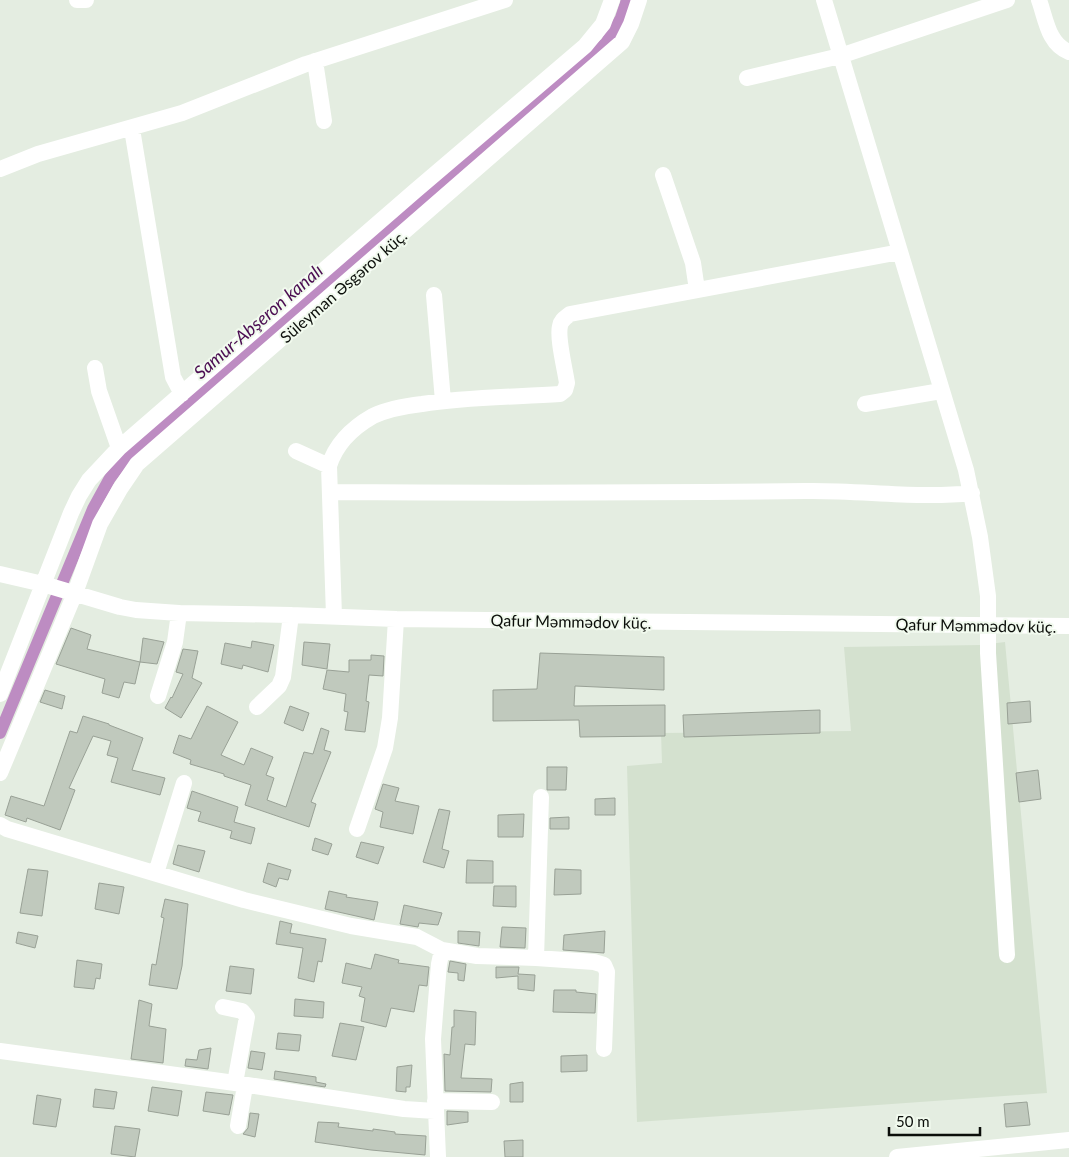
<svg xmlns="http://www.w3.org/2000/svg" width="1069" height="1157" font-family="Lato,sans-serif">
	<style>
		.built { fill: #d4e1cf }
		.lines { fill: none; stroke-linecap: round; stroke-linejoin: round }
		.canal { stroke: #bd8cc2; stroke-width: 12 }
		.building { fill: #c0c9bd; stroke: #99a196 }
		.minor { stroke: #fff; stroke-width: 16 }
		.labels { text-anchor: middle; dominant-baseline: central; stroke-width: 4; stroke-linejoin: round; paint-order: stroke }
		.street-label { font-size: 16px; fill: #0b0e0a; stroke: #f1faee }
		.water-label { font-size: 18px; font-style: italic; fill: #4a0c51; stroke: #f1faee }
	</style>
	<rect width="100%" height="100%" fill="#e4ede1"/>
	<path class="built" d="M1005,642L1047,1093L637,1122L627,766L662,763L661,733L851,731L844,647L981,645Z"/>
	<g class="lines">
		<path class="canal" d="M0,733L93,509L110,478L123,461L606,43L621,18L627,0"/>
	</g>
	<path class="building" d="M71,628L91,635L87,649L140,662L135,684L124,682L119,698L102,693L105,679L56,664Z
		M143,638L164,642L157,664L140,662Z
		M252,641L274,645L268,672L243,665L242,669L221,664L225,643L251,648Z
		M304,642L330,644L327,669L302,665Z
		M183,649L198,651L192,678L202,683L181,718L165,708L171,697L172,698L183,674L176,672Z
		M540,653L664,657V690L575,686L574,706L665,705V736L580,737L579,720L493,721V690L537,689Z
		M371,655L384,656L383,676L369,675L366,701L369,702L365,732L345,730L348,712L344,711L346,694L323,689L327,670L349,672V660H371Z
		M45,690L65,696L62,709L40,702Z
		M1030,701L1031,722L1008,724L1007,703Z
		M207,706L238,722L221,755L244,765L251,748L273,757L266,775L274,778L267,800L286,807L304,752L313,754L321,728L329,731L324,750L331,752L311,802L316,804L309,827L245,805L251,785L224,776V774L190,764L191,760L173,753L179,735L191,739Z
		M290,706L309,713L303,731L284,723Z
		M820,710V733L684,737L683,715Z
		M83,716L109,724V725L143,738L132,770L165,778L160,795L111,782L118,758L107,755L111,741L93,736L69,788L75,790L60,830L27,818L26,822L5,815L11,796L44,806L70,731L77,733Z
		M547,767H567L566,790H547Z
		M1038,770L1041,799L1019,802L1016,773Z
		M383,784L399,788L395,801L419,806L413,834L380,827L383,812L375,809Z
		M192,791L238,807L234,822L255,828L251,844L230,838L232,831L198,821L201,812L187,808Z
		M615,798V815H595V799Z
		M439,809L450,811L442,849L449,851L444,868L423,862Z
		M524,814L523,837H498V815Z
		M569,817V829H550V818Z
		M315,838L332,844L328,855L312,850Z
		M361,842L384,847L378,864L356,857Z
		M178,845L205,851L199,872L173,864Z
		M467,860L493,861V883H466Z
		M268,863L291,870L288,880L279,878L276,887L263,882Z
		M28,869L48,871L42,916L20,913Z
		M555,869L581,870V894L554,895Z
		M99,883L124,887L119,914L95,909Z
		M494,886H516V907L493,906Z
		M329,891L347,895L346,897L378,902L374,920L325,909Z
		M165,899L188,904L182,966L177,989L149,985L152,964L156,965L164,918L161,917Z
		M404,905L442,913L438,925L419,923L418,927L400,924Z
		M280,921L292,924L290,933L326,939L322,962L318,961L314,982L298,978L303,948L276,944Z
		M502,927L526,928L525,948L500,947Z
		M458,931L480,932L479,946L458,943Z
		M605,931L604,953L563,950L564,935Z
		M18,932L38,936L35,948L16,943Z
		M375,954L399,960L398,963L429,967L427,986L419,985L414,1012L391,1008L386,1027L361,1021L365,998L359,996L362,987L342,983L346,963L371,969Z
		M77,960L102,964L100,979L96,978L94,989L74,987Z
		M450,961L466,964L464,981L458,980V973L448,972Z
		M230,966L254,969L251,994L226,991Z
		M496,967H519L518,974L535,975L534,991L518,989V976L496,978Z
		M554,990H576V992L596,994L595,1013L553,1012Z
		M295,999L324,1002L323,1018L294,1016Z
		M139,1000L152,1004L149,1026L166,1029L163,1063L131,1059Z
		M454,1010L476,1012L475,1045L465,1044L461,1078L492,1079L491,1092L445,1091L444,1054L450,1055L452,1027H454Z
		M340,1023L364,1027L356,1060L332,1056Z
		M278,1033L301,1035L299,1051L276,1049Z
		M211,1048L208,1069L185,1066L186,1059L197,1060L199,1050Z
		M251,1051L265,1053L262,1070L248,1068Z
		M587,1055V1071L561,1072V1056Z
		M412,1065L410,1087H406V1092L396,1091L397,1067Z
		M275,1071L316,1077V1082L326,1084L325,1087L274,1079Z
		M523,1082V1102H510V1084Z
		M152,1087L182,1091L178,1116L148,1111Z
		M95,1089L117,1092L114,1109L93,1107Z
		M206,1092L233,1095L229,1115L203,1111Z
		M37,1095L61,1099L56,1127L33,1124Z
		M1027,1102L1030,1125L1006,1127L1004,1104Z
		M447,1111L468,1112V1122L447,1125Z
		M250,1113L259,1114L255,1137L243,1134L248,1128Z
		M318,1122L339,1123L338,1127L373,1131V1129L395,1132V1134L426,1136L425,1155L371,1150L315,1142Z
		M115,1126L140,1129L135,1157L111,1154Z
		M523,1140V1157H505L504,1141Z"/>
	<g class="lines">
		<path class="minor" d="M77,0H86
			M824,0L966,470L980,537L988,596V653L1007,955
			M1039,0C1046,19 1048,44 1069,52
			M315,61L324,121
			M747,78L840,56L1007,0
			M132,129L173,377L182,394
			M0,169L38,154L182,113L306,64L505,0
			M663,175L693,263L697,290
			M434,295L443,401
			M95,368L99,391L119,448
			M865,404L941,391
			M296,451L329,466
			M330,492C489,493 647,493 806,491C861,490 917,499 972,493
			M0,574L43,584L120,607L136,610L179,613L291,615L396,619L1069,626
			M334,616L329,466C336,443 352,428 373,416C388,409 405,406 422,404C467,397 514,397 560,394L565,390L567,383C565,369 557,338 560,326C561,320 565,318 570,314L900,252
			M0,694L71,513L79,496L89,480L119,448L415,191L585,46L603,24L612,0
			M158,696L175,642L179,613
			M257,707L279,686L283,677L291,615
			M0,773L75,593L100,524L120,489L137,464L622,42L631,24L639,0
			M0,825L7,829L244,900L351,926L417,937L442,950L477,956L536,958L594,962L604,965L607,972L604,1049
			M357,829L385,748L390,718L396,619
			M156,873L184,783
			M536,958L541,797
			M223,1007L242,1011L247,1017L235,1083
			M0,1051L235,1083L404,1109L435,1111
			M435,1101L492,1102
			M238,1126L245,1086
			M438,1157L433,1039L439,964L442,950
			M897,1157L1069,1140"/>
	</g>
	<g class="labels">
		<g class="street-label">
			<text transform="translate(343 286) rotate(-41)">Süleyman Əsgərov küç.</text>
			<text transform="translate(571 621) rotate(1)">Qafur Məmmədov küç.</text>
			<text transform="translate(976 625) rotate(1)">Qafur Məmmədov küç.</text>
		</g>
		<g class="water-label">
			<text transform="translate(258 321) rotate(-41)">Samur-Abşeron kanalı</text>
		</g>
	</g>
	<path d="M889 1127v8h91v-8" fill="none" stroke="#0b0e0a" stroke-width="2.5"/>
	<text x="896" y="1127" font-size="15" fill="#0b0e0a" stroke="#f1faee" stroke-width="4" paint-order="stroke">50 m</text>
</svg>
